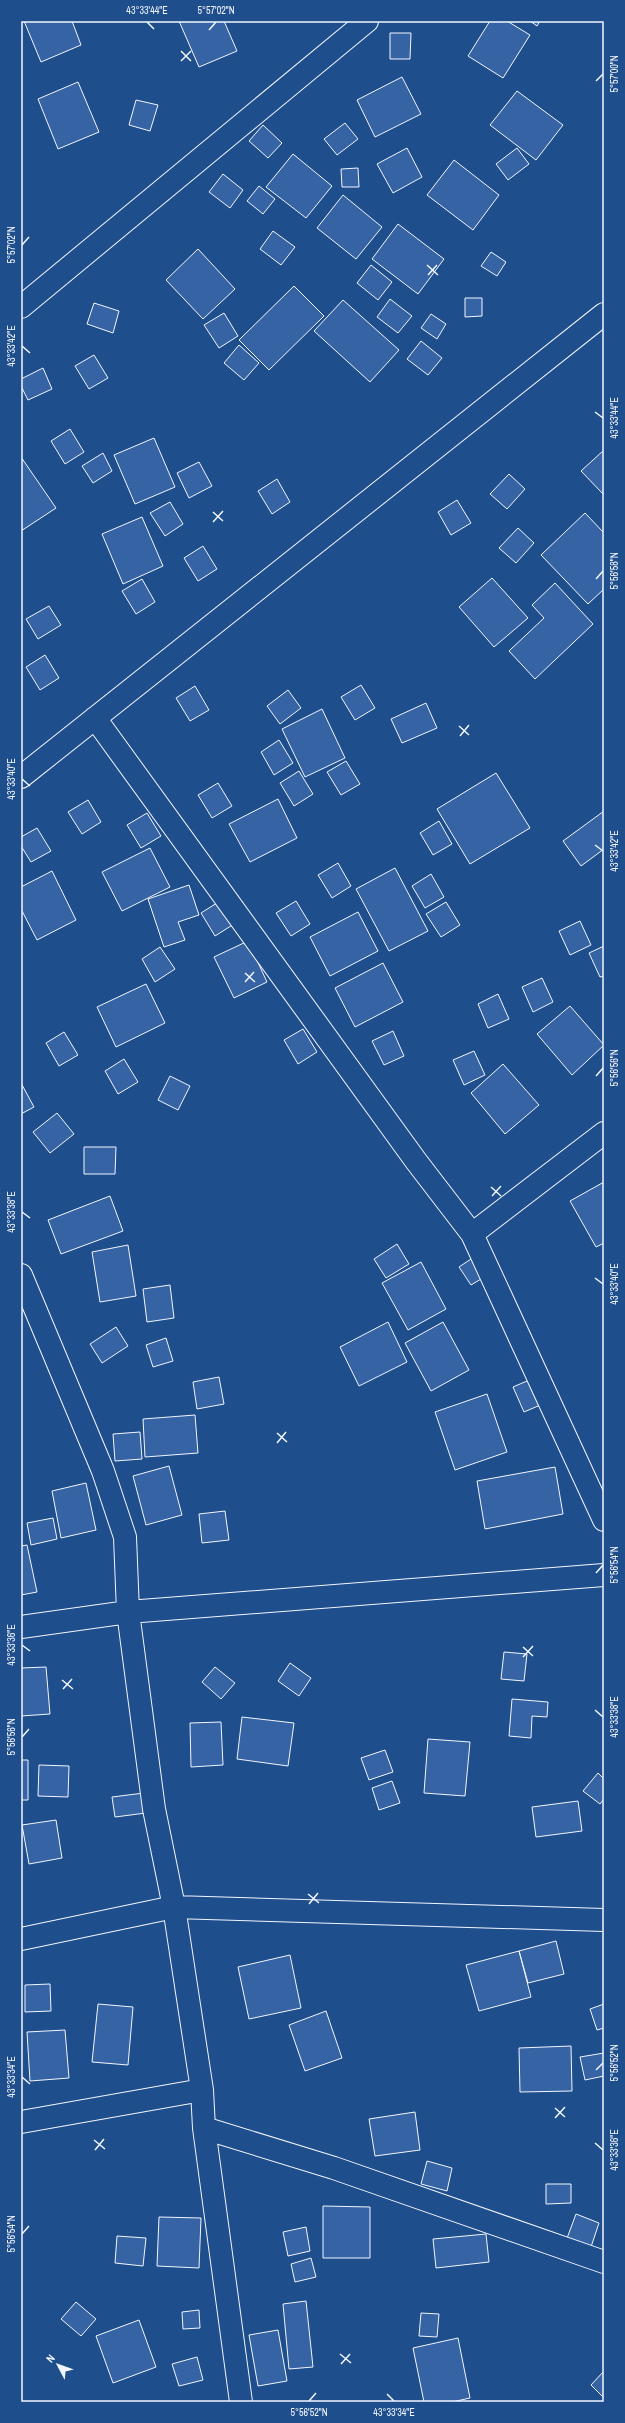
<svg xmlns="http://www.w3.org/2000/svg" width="625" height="2423" font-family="'Archivo Narrow',sans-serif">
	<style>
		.building { fill: #3563a3; stroke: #f2f6ff }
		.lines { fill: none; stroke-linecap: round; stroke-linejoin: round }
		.minor-casing { stroke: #f2f6ff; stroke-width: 24 }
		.minor { stroke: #1f4e8c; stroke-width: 22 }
		.ticks { fill: none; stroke: #f2f6ff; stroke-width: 1.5 }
		.neatline { fill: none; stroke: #f2f6ff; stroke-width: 1.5 }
		.ticks-label { font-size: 10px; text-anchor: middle; fill: #f2f6ff }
	</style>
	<rect width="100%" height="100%" fill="#1f4e8c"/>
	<path class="building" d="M24,21H72L81,45L41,62Z
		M179,21H224L237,51L199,67Z
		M490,21H507L530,35L503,78L468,56Z
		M530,21H540L537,26Z
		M390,33H411L410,59H390Z
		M402,77L421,114L375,137L357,100Z
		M78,82L99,132L58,149L38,99Z
		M517,91L563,125L536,160L490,125Z
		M136,100L158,105L150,131L129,125Z
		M345,123L358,139L337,155L324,139Z
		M263,125L282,143L268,158L249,141Z
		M407,148L422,177L393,193L377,164Z
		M517,148L529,164L508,180L496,164Z
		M293,154L332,186L306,218L266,187Z
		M454,160L499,195L473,230L427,195Z
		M358,168L359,187H342L341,169Z
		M223,174L243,190L230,208L209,192Z
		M259,186L275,199L263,214L247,201Z
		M343,195L382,227L356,259L317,228Z
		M398,224L444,259L418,294L372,259Z
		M273,231L295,247L281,265L260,249Z
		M198,249L235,289L203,319L166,280Z
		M491,252L506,262L497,276L481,266Z
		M371,265L392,282L378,300L357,283Z
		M294,286L324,316L269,370L239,340Z
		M465,298H482V316L465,317Z
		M390,299L412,316L398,333L377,317Z
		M343,300L399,350L370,382L314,331Z
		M94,303L119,311L113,333L87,324Z
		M224,313L238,336L219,348L204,325Z
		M431,314L446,324L437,339L421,328Z
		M421,341L442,358L428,375L407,359Z
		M239,345L259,363L244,380L224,363Z
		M94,355L108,378L89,389L75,366Z
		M43,368L52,389L28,400L21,386V379Z
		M70,429L84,452L65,464L51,441Z
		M154,438L175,487L135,504L114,455Z
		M604,450V495L581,471Z
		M103,453L112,471L93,483L82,466Z
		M21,457L56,508L21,531Z
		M199,462L212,486L189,498L177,473Z
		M509,474L525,489L507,509L490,494Z
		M277,479L290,502L272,514L258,491Z
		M457,500L471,523L451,535L438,512Z
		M170,502L183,524L165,536L150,513Z
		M585,513L604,533V589L588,604L541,555Z
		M142,517L163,566L123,584L102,534Z
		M518,528L534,543L516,563L499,548Z
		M203,546L217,569L198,581L184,558Z
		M492,578L528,618L494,647L459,607Z
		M142,579L155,602L136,614L122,591Z
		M555,583L593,624L535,679L509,651L544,618L532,605Z
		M49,606L61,625L38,639L26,619Z
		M45,655L59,678L40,690L26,667Z
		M361,685L375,708L355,720L341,697Z
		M195,686L209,710L190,721L176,698Z
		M288,690L301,708L280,724L267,706Z
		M426,703L437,728L402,743L391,719Z
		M322,709L345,758L305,777L282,729Z
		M279,740L293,763L274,775L261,752Z
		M346,761L360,784L341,795L327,772Z
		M299,771L313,794L294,806L280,783Z
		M496,773L530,828L470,864L437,809Z
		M218,783L232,806L212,818L198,795Z
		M278,799L297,838L250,862L229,824Z
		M88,800L101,822L82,834L68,812Z
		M604,811V849L581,866L563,841Z
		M147,813L161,836L141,848L127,825Z
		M439,821L452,844L433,855L420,833Z
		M37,828L51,851L31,862L21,846V837Z
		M150,848L170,887L122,911L102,872Z
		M338,863L351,886L332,898L318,875Z
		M395,868L428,931L389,951L356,889Z
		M52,871L76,920L37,940L21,909V887Z
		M431,874L444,897L425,908L412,886Z
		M189,885L199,915L178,922L185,940L164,947L148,899Z
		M220,901L234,924L215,936L201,913Z
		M296,901L310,924L291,936L276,913Z
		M446,902L460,925L441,937L426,914Z
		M358,912L378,951L330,976L310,937Z
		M580,921L591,945L570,955L559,931Z
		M248,941L267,982L234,998L214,957Z
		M604,946V976L600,977L589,953Z
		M160,947L175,969L155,982L142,959Z
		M383,963L403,1002L355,1027L335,988Z
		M542,978L553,1002L533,1012L522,987Z
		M146,984L165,1023L116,1047L97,1007Z
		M498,994L509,1019L488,1028L478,1004Z
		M570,1006L604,1045L572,1075L537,1034Z
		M303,1029L317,1052L298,1064L284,1040Z
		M393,1031L404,1056L384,1065L372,1041Z
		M64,1032L78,1055L59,1066L46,1043Z
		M474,1051L485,1075L464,1085L453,1060Z
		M124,1059L138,1082L118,1094L105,1071Z
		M503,1064L539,1105L505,1134L471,1093Z
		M170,1076L190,1086L178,1110L158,1100Z
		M21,1083L34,1107L21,1114Z
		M57,1113L74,1134L50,1153L33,1132Z
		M84,1147H116L115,1174H84Z
		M604,1182V1243L596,1247L570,1201Z
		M110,1196L123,1231L61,1254L48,1220Z
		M397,1244L409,1264L386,1278L374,1259Z
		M128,1245L136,1296L100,1302L92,1252Z
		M474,1257L486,1276L471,1285L459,1267Z
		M421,1262L446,1309L408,1330L382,1283Z
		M170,1285L174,1318L147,1322L143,1289Z
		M388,1322L407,1362L359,1386L340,1347Z
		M443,1322L469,1370L431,1391L405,1343Z
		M116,1327L128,1346L102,1363L90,1344Z
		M166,1338L173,1361L153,1367L146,1345Z
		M219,1377L224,1404L197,1409L193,1382Z
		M534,1378L545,1403L524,1412L513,1387Z
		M487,1394L507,1452L455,1470L435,1412Z
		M195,1415L198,1453L145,1457L143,1419Z
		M140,1432L142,1459L115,1461L113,1434Z
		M169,1466L182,1515L146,1525L133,1476Z
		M555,1467L563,1514L485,1529L477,1481Z
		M86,1483L96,1530L61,1538L52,1491Z
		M225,1511L229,1540L202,1543L199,1514Z
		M53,1518L57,1539L31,1545L27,1523Z
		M27,1545L37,1592L21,1595V1546Z
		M504,1652L527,1654L524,1681L501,1679Z
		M290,1663L311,1678L299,1696L278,1681Z
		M46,1667L50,1714L21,1716V1668Z
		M215,1667L235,1683L221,1699L202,1682Z
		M512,1699L548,1702L547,1717L532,1716L531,1738L509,1736Z
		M242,1717L294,1723L288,1766L237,1759Z
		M221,1722L223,1765L191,1767L190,1723Z
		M428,1739L470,1742L465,1796L424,1793Z
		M385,1750L393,1772L369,1780L361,1758Z
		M21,1760H28V1800H21Z
		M39,1765L69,1766L68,1797L38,1796Z
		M598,1773L604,1779V1799L600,1804L583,1791Z
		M392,1781L400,1803L379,1810L372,1788Z
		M144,1793L146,1813L115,1817L112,1797Z
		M578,1801L582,1831L536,1837L532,1807Z
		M56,1820L62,1858L29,1864L22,1825Z
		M556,1941L564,1974L528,1983L519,1951Z
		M519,1951L531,1997L479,2011L466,1965Z
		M290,1955L301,2008L249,2019L238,1967Z
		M50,1984L51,2011L25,2012V1985Z
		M98,2004L133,2007L128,2065L92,2062Z
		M604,2004V2028L597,2030L590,2009Z
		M326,2011L342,2058L305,2071L289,2025Z
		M65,2030L69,2078L30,2081L27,2032Z
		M571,2046L572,2091L520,2092L519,2048Z
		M604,2053V2076L585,2080L580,2057Z
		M415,2112L420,2150L375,2156L369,2119Z
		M427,2161L452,2168L447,2191L421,2184Z
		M546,2184H571V2203L546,2204Z
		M323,2206L370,2207V2258H323Z
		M576,2214L599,2223L590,2250L566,2241Z
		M159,2217L201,2218L199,2268L157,2266Z
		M306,2227L310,2251L288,2256L283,2232Z
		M486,2234L489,2262L436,2268L433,2239Z
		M117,2236L146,2238L143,2266L115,2263Z
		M311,2258L316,2277L295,2282L291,2264Z
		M306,2301L313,2367L289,2369L283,2304Z
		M76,2302L96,2319L81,2336L61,2319Z
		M199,2310L200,2328L183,2329L182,2312Z
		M421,2313L439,2314L437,2337L419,2336Z
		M139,2320L156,2367L113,2383L96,2336Z
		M278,2330L287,2381L258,2386L249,2335Z
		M458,2338L470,2398L452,2402H424L413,2348Z
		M197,2357L203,2380L179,2386L172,2364Z
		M604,2371V2398L591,2385Z"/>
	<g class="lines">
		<g class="minor-casing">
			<path id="minor" d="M21,307L367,21
				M95,718L416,1161L472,1234L604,1520
				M21,777L604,314
				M472,1234L604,1133
				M21,1275L103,1471L125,1537L128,1612L154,1809L174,1907L202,2090L204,2128L241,2402
				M21,1627L128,1612L604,1575
				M21,1939L174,1907L604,1920
				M21,2122L202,2090
				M204,2128L334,2168L604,2262"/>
		</g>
		<use href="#minor" class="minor"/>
	</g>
	<path class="ticks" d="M147,22L154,29M209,30L216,22M181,51L191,61M181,61L191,51M596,81L603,74M22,245L29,237M427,265L438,275M428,275L437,265M22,346L30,353M595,412L603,418M213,512L223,521M213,522L223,511M596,579L603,571M459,726L469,735M460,736L469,725M22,779L30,786M595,845L603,851M245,973L255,982M245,982L254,972M596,1076L603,1068M491,1187L501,1196M492,1196L501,1186M22,1212L30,1218M595,1278L603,1284M277,1433L287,1442M277,1443L286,1432M596,1573L603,1565M22,1645L30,1651M523,1647L533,1656M523,1657L533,1646M62,1680L73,1689M63,1689L72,1679M595,1710L603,1717M22,1737L29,1729M308,1894L319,1903M309,1904L318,1893M596,2070L603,2063M22,2077L30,2084M555,2108L565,2117M555,2118L565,2107M94,2140L105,2149M595,2143L603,2150M95,2150L104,2139M22,2234L29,2226M340,2354L351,2363M341,2364L350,2354M387,2394L394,2401M309,2401L316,2393"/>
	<rect width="625" height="2423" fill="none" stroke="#1f4e8c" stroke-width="44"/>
	<g transform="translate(58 2365) rotate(311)" stroke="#1f4e8c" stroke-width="3" paint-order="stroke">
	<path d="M0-3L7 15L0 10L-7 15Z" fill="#f2f6ff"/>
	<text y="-6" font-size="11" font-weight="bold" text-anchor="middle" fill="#f2f6ff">N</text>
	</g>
	<rect x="22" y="22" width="581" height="2379" class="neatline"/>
	<g class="ticks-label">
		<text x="147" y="14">43°33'44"E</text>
		<text x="216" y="14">5°57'02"N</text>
		<text transform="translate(614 74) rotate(-90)" y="4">5°57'00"N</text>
		<text transform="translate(11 245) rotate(-90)" y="4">5°57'02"N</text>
		<text transform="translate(11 346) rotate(-90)" y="4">43°33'42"E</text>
		<text transform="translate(614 418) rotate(-90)" y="4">43°33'44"E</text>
		<text transform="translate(614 571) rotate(-90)" y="4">5°56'58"N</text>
		<text transform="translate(11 779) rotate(-90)" y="4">43°33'40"E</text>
		<text transform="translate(614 851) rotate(-90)" y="4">43°33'42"E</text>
		<text transform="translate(614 1068) rotate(-90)" y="4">5°56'56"N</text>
		<text transform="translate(11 1212) rotate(-90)" y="4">43°33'38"E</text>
		<text transform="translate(614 1284) rotate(-90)" y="4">43°33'40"E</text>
		<text transform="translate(614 1565) rotate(-90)" y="4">5°56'54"N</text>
		<text transform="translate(11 1645) rotate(-90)" y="4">43°33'36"E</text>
		<text transform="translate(614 1717) rotate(-90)" y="4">43°33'38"E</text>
		<text transform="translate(11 1737) rotate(-90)" y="4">5°56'56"N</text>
		<text transform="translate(614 2063) rotate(-90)" y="4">5°56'52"N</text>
		<text transform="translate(11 2077) rotate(-90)" y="4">43°33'34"E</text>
		<text transform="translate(614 2150) rotate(-90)" y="4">43°33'36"E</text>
		<text transform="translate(11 2234) rotate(-90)" y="4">5°56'54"N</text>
		<text x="309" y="2416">5°56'52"N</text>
		<text x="394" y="2416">43°33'34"E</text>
	</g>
</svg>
